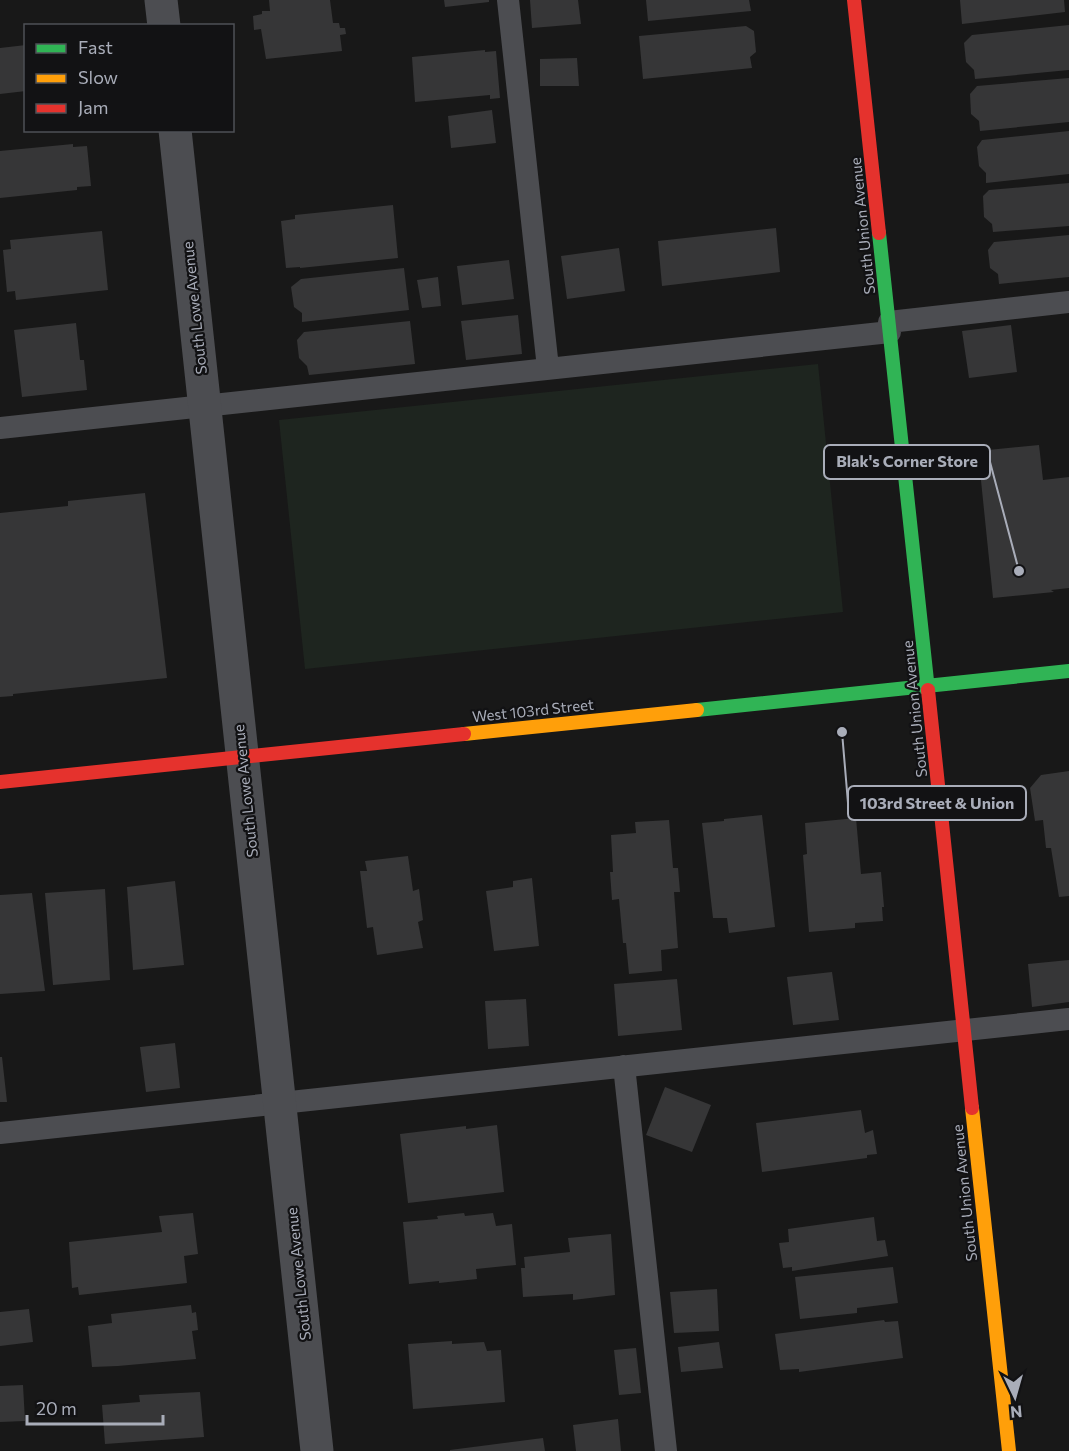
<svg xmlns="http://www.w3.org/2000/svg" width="1069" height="1451" font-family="Commissioner,sans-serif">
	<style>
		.green { fill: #1e251f }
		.building { fill: #363637 }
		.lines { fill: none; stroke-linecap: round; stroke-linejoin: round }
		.lane { stroke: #4c4d51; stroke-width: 22 }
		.street { stroke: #4c4d51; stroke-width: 33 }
		.fast { stroke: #30b455; stroke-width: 14 }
		.slow { stroke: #ff9f0a; stroke-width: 14 }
		.jam { stroke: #e5322d; stroke-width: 14 }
		.labels { text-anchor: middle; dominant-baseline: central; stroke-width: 4.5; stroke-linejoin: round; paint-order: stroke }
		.street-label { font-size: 15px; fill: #a9adb9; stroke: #121214 }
		.leader { fill: none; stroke: #a9adb9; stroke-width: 2 }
		.callout-dot { fill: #a9adb9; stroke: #121214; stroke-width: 2 }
		.callout { fill: #121214; stroke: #a9adb9; stroke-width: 2 }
		.callout-label { font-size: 16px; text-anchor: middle; font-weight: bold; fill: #a9adb9 }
	</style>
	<rect width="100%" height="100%" fill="#181818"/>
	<path class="green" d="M818,364L843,612L305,669L279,420Z"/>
	<path class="building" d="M269,0H330L333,23H339L340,28H345L346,34L340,35L342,51L266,59L261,29L254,30L253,16L262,14V11H270Z
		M444,0H489V2L445,7Z
		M530,0H578L581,24L532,28Z
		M646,0H749L751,11L648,21Z
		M960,0H1064L1065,12L962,24Z
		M1069,25V70L975,79L974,70L966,62L964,43L972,35Z
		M746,26L754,31L756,52L750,57L752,68L643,79L639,36Z
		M26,45V91L0,94V48Z
		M485,50V52L496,51L500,98L490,99V95L415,102L412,57Z
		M577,58L579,86H540V59Z
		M1069,78V122L980,131L979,121L971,114L970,94L977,86Z
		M492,110L496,143L451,148L448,116Z
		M1069,131V174L986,183V173L979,166L977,147L982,140Z
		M73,144V147L87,146L91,186L77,187V190L0,198V151Z
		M1069,183V226L993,232L992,224L984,217L983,196L989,190Z
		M393,205L398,258L300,268V267L286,268L281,221L295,219V215Z
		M776,228L780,272L662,286L658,241Z
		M102,231L108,290L16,300L15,291L7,292L3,250L11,249L10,240Z
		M1069,235V277L999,284L998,274L990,268L988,250L994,242Z
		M619,248L625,291L567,299L561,256Z
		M509,260L514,299L462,305L457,266Z
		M404,268L409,310L302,322V313L294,307L291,287L301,279Z
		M438,277L441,306L422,308L417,280Z
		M518,315L522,354L466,360L461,321Z
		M410,321L415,364L309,375L307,366L299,358L297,340L304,332Z
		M76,323L80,360H84L87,390L22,397L14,330Z
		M1011,325L1017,372L969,378L962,331Z
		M1039,445L1043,480L1069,477V588L1051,590L1054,592L993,598L978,451Z
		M145,493L167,678L13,694V696L0,697V513L68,506V501Z
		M1069,771V896L1059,897L1051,848H1046L1043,820L1035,821L1030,788L1041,775Z
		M762,815L775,927L729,933L727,918H713L702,823L724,821V819Z
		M856,818L861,874L881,872L884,907H882L883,921L855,923V928L809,932L803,855L807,854L805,823Z
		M669,820L673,868H678L680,892H674L678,948L661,950L662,971L629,974L626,943H623L619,899L612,900L610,872H613L611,835L636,833L635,822Z
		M408,856L413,891L419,889L423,920L418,922L423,948L377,955L373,927L367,928L360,871H367L365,861Z
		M532,878L539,946L494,951L486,891L513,887V881Z
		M175,881L184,965L133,970L127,887Z
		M105,889L110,980L53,985L45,893Z
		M32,893L45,991L0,994V895Z
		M1069,960V1002L1032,1007L1028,964Z
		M832,972L839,1020L793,1025L787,977Z
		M677,979L682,1030L618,1036L614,984Z
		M526,999L529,1046L488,1049L485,1001Z
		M175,1043L180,1088L146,1092L140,1047Z
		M0,1057H2L7,1102H0Z
		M665,1087L711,1105L692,1152L646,1135Z
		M861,1110L865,1133L873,1130L877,1154L867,1155V1158L762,1172L756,1123Z
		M497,1125L504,1192L408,1203L400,1134L466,1126V1129Z
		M193,1213L198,1254L184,1256L187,1283L79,1295L78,1287L72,1288L69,1242L162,1232L159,1216Z
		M464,1213L465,1216L493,1213L496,1226L512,1224L516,1265L476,1269L477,1279L439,1283V1281L409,1284L403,1222L438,1219L437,1216Z
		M874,1217L877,1241L885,1240L888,1256L792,1271V1267L783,1268L779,1243L789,1242L788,1229Z
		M611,1234L615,1295L573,1300V1294L523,1297L521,1268H525L524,1257L570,1252L568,1238Z
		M893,1267L898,1303L857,1308V1313L800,1319L795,1277Z
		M717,1289L719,1331L674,1333L670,1292Z
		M191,1305L192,1313L196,1312L198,1330L192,1331L196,1359L118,1366L92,1367L88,1326L112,1323L111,1314Z
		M29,1309L33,1342L0,1346V1312Z
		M884,1320L885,1322L898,1321L903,1358L799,1372V1369L780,1370L775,1334Z
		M452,1341V1344L484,1342L487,1351L501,1350L505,1402L413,1409L408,1344Z
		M719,1342L723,1368L681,1372L678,1347Z
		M636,1348L641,1393L619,1395L614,1350Z
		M23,1385L25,1421L0,1422V1386Z
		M200,1392L204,1437L105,1444L102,1405L140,1402L139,1395Z
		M618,1419L621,1451H576L573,1425Z
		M543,1438L545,1451H450V1450Z"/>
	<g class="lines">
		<path class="lane" d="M508,0L548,368
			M889,322L1069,302
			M0,428L890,332
			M624,1066L666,1451
			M0,1133L1069,1019"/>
		<path class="street" d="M161,0L164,26
			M175,130L317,1451"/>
		<path class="fast" d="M879,233L928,690
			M697,710L1069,671"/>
		<path class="slow" d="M464,734L697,710
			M972,1108L1009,1451"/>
		<path class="jam" d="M854,0L879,233
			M928,690L972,1108
			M0,782L464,734"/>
	</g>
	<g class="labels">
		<g class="street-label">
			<text transform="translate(862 226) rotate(-96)">South Union Avenue</text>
			<text transform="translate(194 308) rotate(-96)">South Lowe Avenue</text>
			<text transform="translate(914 709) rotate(-96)">South Union Avenue</text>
			<text transform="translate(533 710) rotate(-6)">West 103rd Street</text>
			<text transform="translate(245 791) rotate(-96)">South Lowe Avenue</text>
			<text transform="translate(964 1193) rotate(-96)">South Union Avenue</text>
			<text transform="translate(298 1274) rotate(-96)">South Lowe Avenue</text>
		</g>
	</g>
	<path class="leader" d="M1019 571L990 462M842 732L848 803"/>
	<g class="callout-dot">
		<circle cx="1019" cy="571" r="6"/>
		<circle cx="842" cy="732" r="6"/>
	</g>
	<g class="callout">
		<rect x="824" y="445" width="166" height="34" rx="6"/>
		<rect x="848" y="786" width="178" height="34" rx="6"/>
	</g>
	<g class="callout-label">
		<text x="907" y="467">Blak's Corner Store</text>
		<text x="937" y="809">103rd Street &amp; Union</text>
	</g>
	<rect x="24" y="24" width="210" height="108" fill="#121214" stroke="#4e5056" stroke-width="1.5"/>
	<rect x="36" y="44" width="30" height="9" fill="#30b455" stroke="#4e5056" stroke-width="1.5"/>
	<text x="78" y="54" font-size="18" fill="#a9adb9">Fast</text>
	<rect x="36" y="74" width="30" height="9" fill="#ff9f0a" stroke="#4e5056" stroke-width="1.5"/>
	<text x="78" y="84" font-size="18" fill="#a9adb9">Slow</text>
	<rect x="36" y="104" width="30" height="9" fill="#e5322d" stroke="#4e5056" stroke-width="1.5"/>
	<text x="78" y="114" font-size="18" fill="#a9adb9">Jam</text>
	<g transform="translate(1015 1397) rotate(175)" stroke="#121214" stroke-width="4.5" paint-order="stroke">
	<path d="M0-4.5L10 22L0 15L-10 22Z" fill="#a9adb9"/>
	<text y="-9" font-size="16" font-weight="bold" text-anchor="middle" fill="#a9adb9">N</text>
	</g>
	<path d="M27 1415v9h136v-9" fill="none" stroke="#a9adb9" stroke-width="3"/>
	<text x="36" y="1415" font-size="18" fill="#a9adb9" stroke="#121214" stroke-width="4.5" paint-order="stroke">20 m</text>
</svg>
